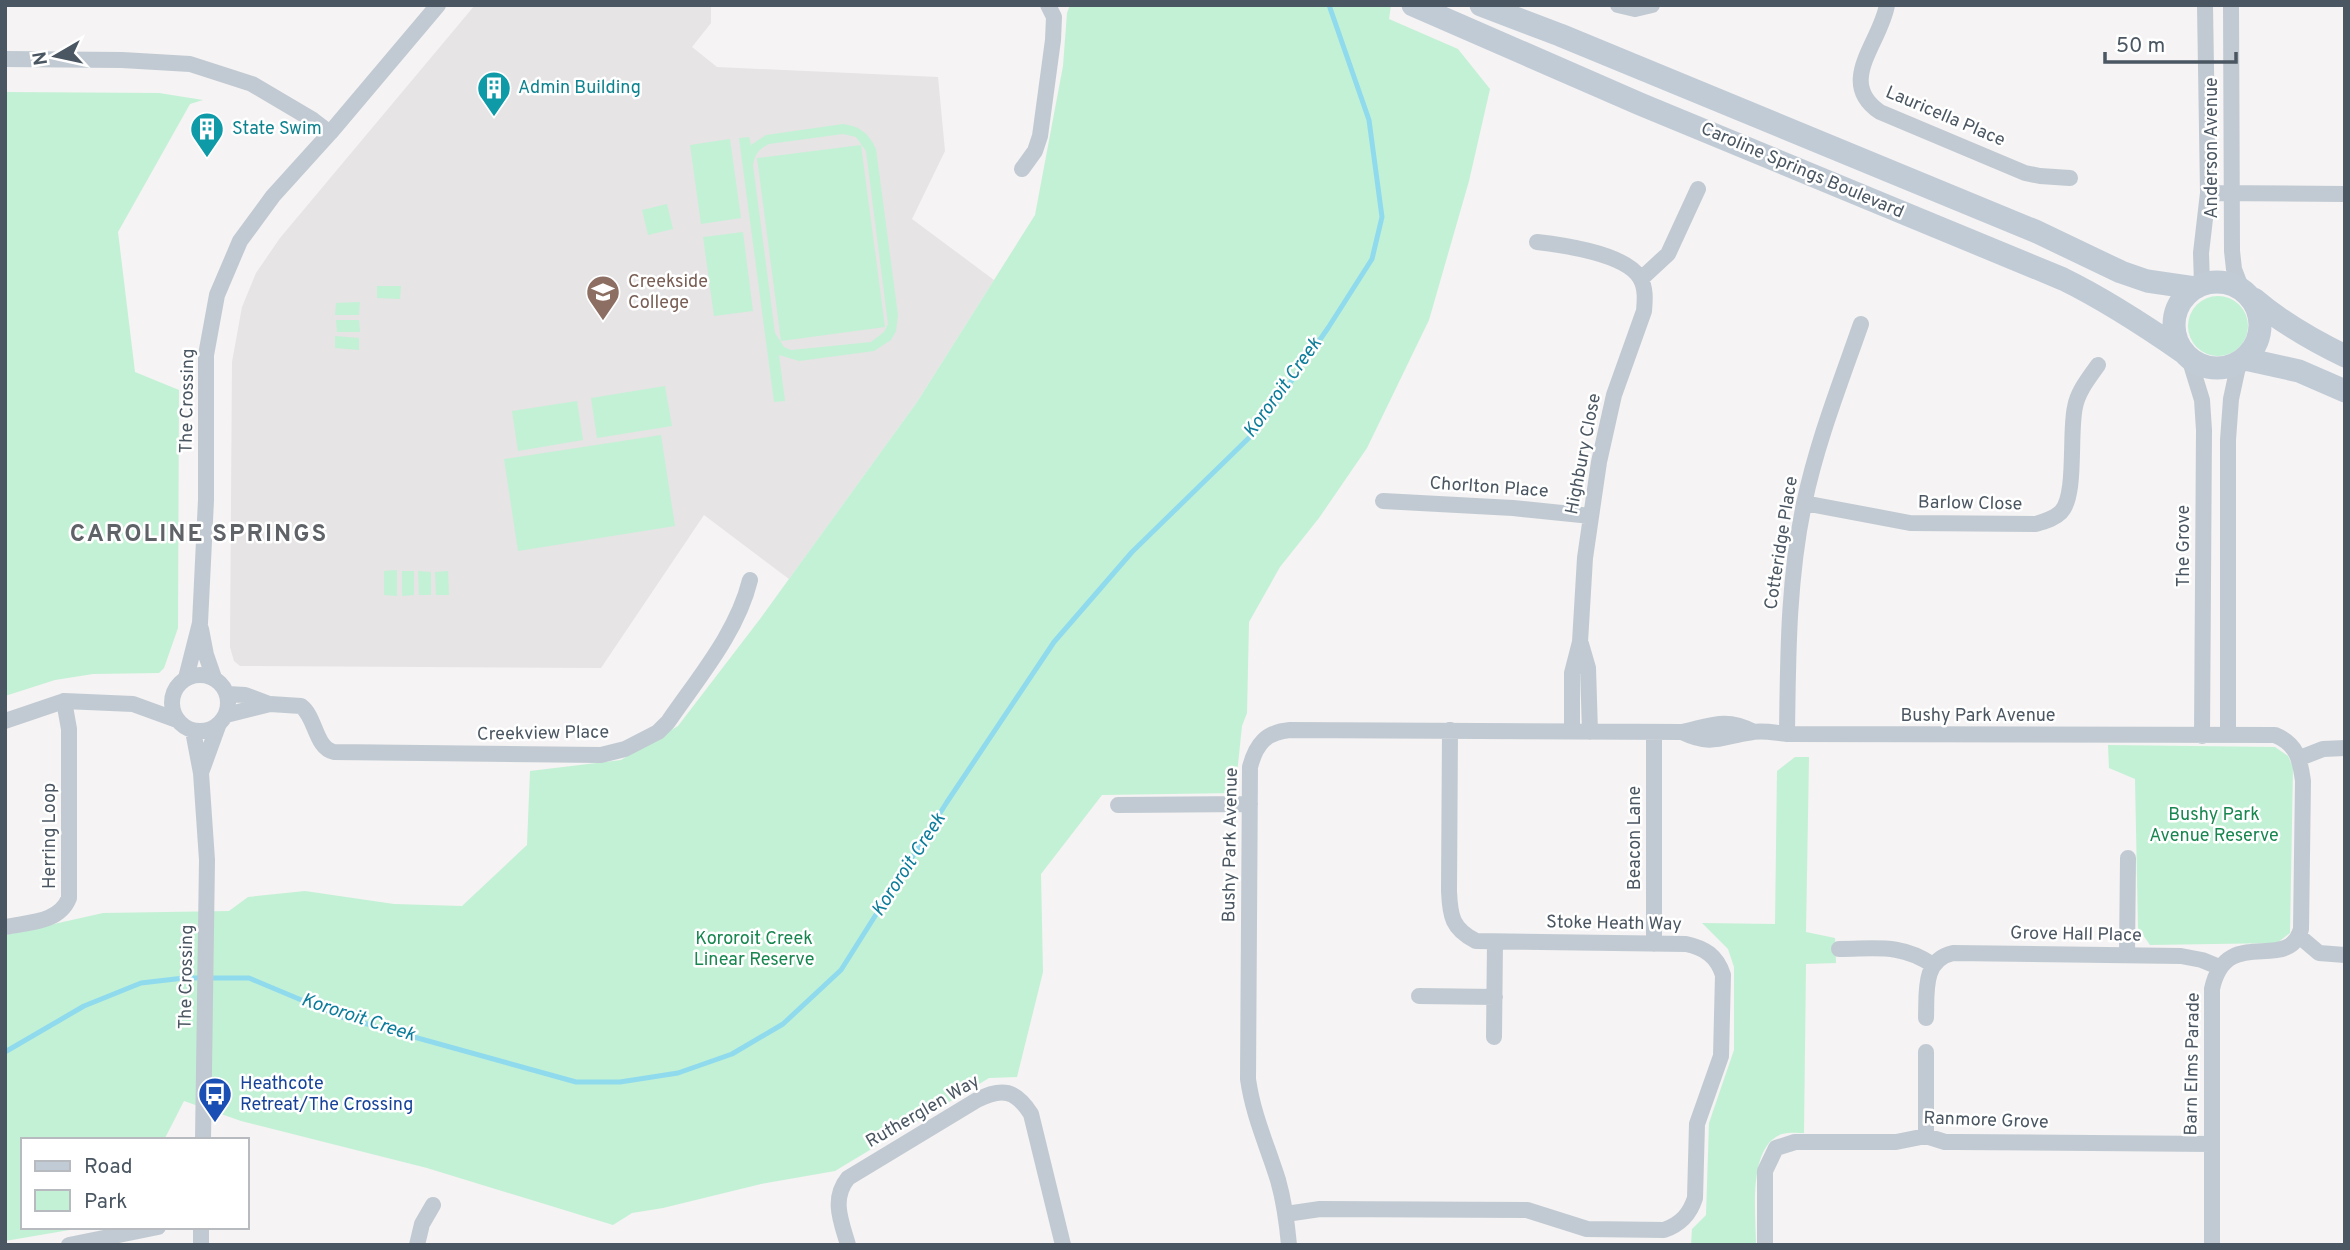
<svg xmlns="http://www.w3.org/2000/svg" width="2350" height="1250" font-family="Overpass,sans-serif">
	<style>
		.education { fill: #e6e4e5 }
		.green { fill: #c3f1d5; fill-rule: evenodd }
		.lines { fill: none; stroke-linecap: round; stroke-linejoin: round }
		.stream { stroke: #90daee; stroke-width: 5 }
		.minor { stroke: #c1cad2; stroke-width: 16 }
		.secondary { stroke: #c1cbd6; stroke-width: 23 }
		.labels { text-anchor: middle; dominant-baseline: central; stroke-width: 5; stroke-linejoin: round; paint-order: stroke }
		.culture-label { font-size: 18px; fill: #0d838f; stroke: #fff; text-anchor: start }
		.street-label { font-size: 18px; fill: #4a5661; stroke: #fff }
		.education-label { font-size: 18px; fill: #785e54; stroke: #fff; text-anchor: start }
		.park-label { font-size: 18px; fill: #17864f; stroke: #fff }
		.transit-label { font-size: 18px; fill: #164399; stroke: #fff; text-anchor: start }
		.water-label { font-size: 19px; font-style: italic; fill: #0c7c9b; stroke: #fff }
		.district-label { font-size: 24px; font-weight: bold; letter-spacing: 2px; fill: #5f6368; stroke: #fff }
	</style>
	<rect width="100%" height="100%" fill="#f5f3f3"/>
	<path class="education" d="M475,5H711V23L692,47L717,67L938,77L945,151L912,219L994,280L917,402L789,579L704,515L601,668L240,666L234,661L230,647L232,362L242,307L256,273L280,238Z"/>
	<path class="green" d="M1070,5H1391L1389,19L1458,49L1490,89L1469,181L1429,320L1367,448L1319,518L1280,567L1249,622L1247,713L1242,726L1235,793L1102,795L1041,874L1043,972L1017,1077L989,1078L835,1171L761,1184L663,1208L632,1213L613,1225L427,1168L241,1121L184,1101L164,1140H23V1227H87L5,1241V935L103,913L229,911L248,897L305,891L394,904L462,906L527,845L530,771L621,760L678,726L760,619L917,402L1035,215L1063,66L1067,13Z
		M5,92L159,93L203,100L190,104L118,232L135,372L179,390L178,628L164,668L159,673L93,674L55,680L5,696Z
		M843,124C859,126 869,133 876,149L898,315L896,331L891,340L874,351L799,361L779,355L785,401L774,402L739,138L749,137L751,145L766,135ZM843,134L856,137L866,151L888,324L884,332L871,342L791,350L784,347L775,333L753,165C755,154 759,149 769,144Z
		M730,139L741,218L701,224L690,145Z
		M861,145L885,327L781,341L757,158Z
		M667,204L673,229L648,235L642,210Z
		M743,232L753,311L714,316L703,237Z
		M377,286H401L400,299L377,298Z
		M2188 326a30 30 0 1 1 60 0a30 30 0 1 1-60 0Z
		M360,302L359,315H335L336,303Z
		M336,320H359L360,332H337Z
		M335,336L359,338V350L335,348Z
		M665,386L672,426L597,438L591,398Z
		M577,401L583,440L518,451L512,411Z
		M661,435L675,526L518,551L504,459Z
		M397,570V596L384,595V571Z
		M402,571H414V595L402,596Z
		M418,571L431,572V595H419Z
		M448,571L449,595H436L435,572Z
		M2108,745L2275,747L2288,756L2293,767L2290,933L2277,943L2150,945L2138,928L2135,779L2109,768Z
		M1795,757H1809L1806,932L1835,938L1836,963L1806,964L1804,1133C1798,1133 1789,1132 1782,1134C1747,1146 1756,1215 1756,1245H1691L1692,1229L1706,1215L1709,1123L1734,1050V967L1728,949L1702,923L1775,924L1777,771Z"/>
	<g class="lines">
		<path class="stream" d="M5,1052L84,1006L141,983L184,978H249L342,1017L576,1082H620L678,1073L732,1054L783,1024L841,970L947,802L1054,642L1132,552L1258,429L1328,328L1372,259L1382,217L1369,120L1329,5"/>
		<path class="minor" d="M1618,5L1635,9L1652,5
			M1887,5C1880,44 1836,82 1880,112L2025,173L2040,176L2070,178
			M2231,5L2232,251L2234,269L2242,290
			M5,59L122,60L190,64L252,84L313,120L330,133
			M1022,169L1035,151L1040,136L1053,40L1054,17L1048,5
			M2208,193L2345,194
			M1537,242C1563,245 1626,254 1640,278C1646,288 1645,300 1644,311L1614,395L1599,462L1585,558L1580,642L1572,673V731
			M1641,279L1668,254L1698,189
			M2202,284L2201,253L2208,193L2205,5
			M2189,358L2202,400L2204,430L2202,736
			M1383,501L1513,508L1591,516
			M1804,503L1910,523L2036,524C2045,521 2054,519 2061,512C2077,496 2069,433 2075,407C2078,391 2089,378 2098,365
			M201,629L206,655L214,678
			M1581,644L1588,668L1590,732
			M172 703a28 28 0 1 1 56 0a28 28 0 1 1-56 0Z
			M186,678L200,623L206,500V355L217,295L240,241L273,196L330,133L438,5
			M227,694L245,695L269,704
			M226,715L270,704L301,706C316,717 315,748 334,752L601,755L625,749L658,732L668,722C698,678 737,633 750,580
			M5,721L64,701L133,704L177,720
			M193,731L201,773L207,860L203,1140
			M1682,732C1713,747 1722,736 1753,732C1763,730 1776,733 1787,734L2275,735C2297,744 2300,759 2303,781L2301,929C2288,975 2226,923 2212,989V1245
			M1787,734C1788,657 1788,580 1804,504C1817,442 1840,384 1861,324
			M2228,735V440L2231,399L2239,362
			M2300,758L2323,749L2345,748
			M202,770L218,726
			M1118,805L1250,804
			M5,927C29,922 59,923 69,898V729L64,701
			M2299,936L2319,953L2345,955
			M1654,944V732
			M1839,949C1876,949 1900,943 1933,965
			M2127,955L2128,858
			M1419,996L1495,997
			M1926,1018C1927,993 1922,960 1953,953L2181,956L2202,960L2219,967
			M1494,1037L1495,942
			M1926,1136V1052
			M1286,1214L1320,1209L1527,1210L1587,1229L1664,1230C1681,1224 1690,1214 1695,1198L1697,1124L1721,1056L1723,975C1717,956 1705,948 1686,944L1476,941C1452,929 1450,916 1449,891L1450,730
			M69,1245L158,1227
			M201,1245V1227
			M417,1245L422,1224L433,1205
			M848,1245C841,1221 831,1199 848,1178L977,1100C1002,1087 1016,1090 1031,1114L1063,1245
			M1289,1245C1287,1223 1284,1201 1278,1180C1267,1145 1253,1115 1248,1079L1250,767C1256,744 1266,732 1290,730L1682,732C1711,726 1725,717 1754,732
			M1765,1245V1171L1776,1148L1795,1142H1896L1926,1136L1945,1142H1957L2212,1144"/>
		<path class="secondary" d="M1413,5L1640,104L2063,279C2106,300 2144,325 2183,352
			M1481,5L1560,35L2035,231L2121,272L2147,281L2195,288
			M2174 325a43 43 0 1 1 86 0a43 43 0 1 1-86 0Z
			M2254,299C2282,323 2312,340 2345,356
			M2245,359L2299,371L2345,391"/>
	</g>
	<defs>
		<g id="building-pin" transform="scale(1.75)"><path d="M0 17L-7.5 6A9.5 9.5 0 1 1 7.5 6Z" fill="#0f9aa8" stroke="#fff"/><path d="M-4-6H4V6H1V3H-1V6H-4ZM-2.5-4.3h1.7v1.8h-1.7ZM.8-4.3h1.7v1.8H.8ZM-2.5-1h1.7V.8h-1.7ZM.8-1h1.7V.8H.8Z" fill="#fff"/></g>
		<g id="school-pin" transform="scale(1.75)"><path d="M0 17L-7.5 6A9.5 9.5 0 1 1 7.5 6Z" fill="#8d6e63" stroke="#fff"/><path d="M0-5L7-2L0 1L-7-2ZM-4 1L0 2.5L4 1V4Q0 6-4 4Z" fill="#fff"/></g>
		<g id="bus-pin" transform="scale(1.75)"><path d="M0 17L-7.5 6A9.5 9.5 0 1 1 7.5 6Z" fill="#1a4fb4" stroke="#fff"/><path d="M-5-6H5V4H4V6H2V4H-2V6H-4V4H-5ZM-3.5-4V0h7V-4ZM-3.5 1.2v1.5H-2V1.2ZM2 1.2v1.5H3.5V1.2Z" fill="#fff"/></g>
	</defs>
	<g fill-rule="evenodd">
		<use href="#building-pin" x="494" y="88"/>
		<use href="#building-pin" x="207" y="129"/>
		<use href="#school-pin" x="603" y="292"/>
		<use href="#bus-pin" x="215" y="1094"/>
	</g>
	<g class="labels">
		<g class="culture-label">
			<text x="518" y="88">Admin Building</text>
			<text x="232" y="129">State Swim</text>
		</g>
		<g class="street-label">
			<text transform="translate(1945 117) rotate(23)">Lauricella Place</text>
			<text transform="translate(2212 148) rotate(-90)">Anderson Avenue</text>
			<text transform="translate(1802 171) rotate(23)">Caroline Springs Boulevard</text>
			<text transform="translate(188 401) rotate(-89)">The Crossing</text>
			<text transform="translate(1584 454) rotate(-79)">Highbury Close</text>
			<text transform="translate(1489 488) rotate(4)">Chorlton Place</text>
			<text transform="translate(1970 504) rotate(1)">Barlow Close</text>
			<text transform="translate(1782 543) rotate(-81)">Cotteridge Place</text>
			<text transform="translate(2184 546) rotate(-90)">The Grove</text>
			<text x="1978" y="716">Bushy Park Avenue</text>
			<text transform="translate(543 734) rotate(-1)">Creekview Place</text>
			<text transform="translate(50 836) rotate(-90)">Herring Loop</text>
			<text transform="translate(1635 838) rotate(-90)">Beacon Lane</text>
			<text transform="translate(1231 845) rotate(-89)">Bushy Park Avenue</text>
			<text transform="translate(1614 924) rotate(1)">Stoke Heath Way</text>
			<text transform="translate(2076 935) rotate(1)">Grove Hall Place</text>
			<text transform="translate(187 977) rotate(-89)">The Crossing</text>
			<text transform="translate(2193 1064) rotate(-89)">Barn Elms Parade</text>
			<text transform="translate(923 1112) rotate(-30)">Rutherglen Way</text>
			<text transform="translate(1986 1121) rotate(2)">Ranmore Grove</text>
		</g>
		<g class="education-label">
			<text x="628" y="282">Creekside<tspan x="628" dy="21">College</tspan></text>
		</g>
		<g class="park-label">
			<text x="2214" y="815">Bushy Park<tspan x="2214" dy="21">Avenue Reserve</tspan></text>
			<text x="754" y="939">Kororoit Creek<tspan x="754" dy="21">Linear Reserve</tspan></text>
		</g>
		<g class="transit-label">
			<text x="240" y="1084">Heathcote<tspan x="240" dy="21">Retreat/The Crossing</tspan></text>
		</g>
		<g class="water-label">
			<text transform="translate(1283 388) rotate(-54)">Kororoit Creek</text>
			<text transform="translate(909 865) rotate(-57)">Kororoit Creek</text>
			<text transform="translate(358 1018) rotate(18)">Kororoit Creek</text>
		</g>
		<g class="district-label">
			<text x="199" y="535">CAROLINE SPRINGS</text>
		</g>
	</g>
	<rect width="2350" height="1250" fill="none" stroke="#4a5661" stroke-width="14"/>
	<rect x="21" y="1138" width="228" height="91" fill="#ffffff" stroke="#b7bbc0" stroke-width="2"/>
	<rect x="35" y="1161" width="35" height="10" fill="#c1cbd6" stroke="#b7bbc0" stroke-width="2"/>
	<text x="84" y="1173" font-size="21" fill="#4a5661">Road</text>
	<rect x="35" y="1190" width="35" height="21" fill="#c3f1d5" stroke="#b7bbc0" stroke-width="2"/>
	<text x="84" y="1208" font-size="21" fill="#4a5661">Park</text>
	<g transform="translate(56 56) rotate(261)" stroke="#ffffff" stroke-width="5" paint-order="stroke">
	<path d="M0-5L12 26L0 18L-12 26Z" fill="#4a5661"/>
	<text y="-10" font-size="19" font-weight="bold" text-anchor="middle" fill="#4a5661">N</text>
	</g>
	<path d="M2105 52v10h131v-10" fill="none" stroke="#4a5661" stroke-width="3.5"/>
	<text x="2116" y="52" font-size="21" fill="#4a5661" stroke="#ffffff" stroke-width="5" paint-order="stroke">50 m</text>
</svg>
